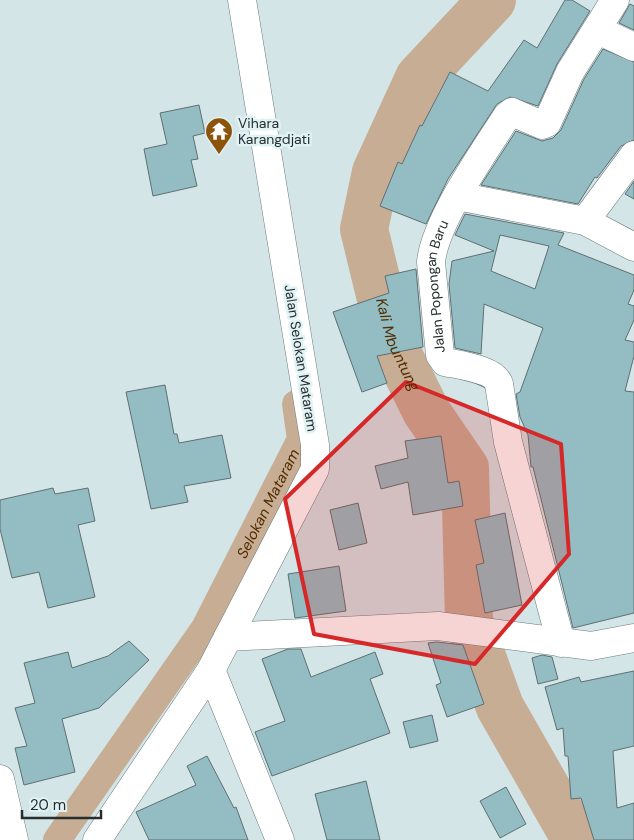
<svg xmlns="http://www.w3.org/2000/svg" width="634" height="840" font-family="'DM Sans',sans-serif">
	<style>
		.lines { fill: none; stroke-linecap: round; stroke-linejoin: round }
		.canal { stroke: #c7ad94; stroke-width: 28 }
		.river { stroke: #c7ad94; stroke-width: 48 }
		.building { fill: #93bdc3; stroke: #5f6f71; fill-rule: evenodd }
		.minor-casing { stroke: #6c7c7e; stroke-width: 29 }
		.major-casing { stroke: #6c7c7e; stroke-width: 29 }
		.minor { stroke: #fff; stroke-width: 28 }
		.major { stroke: #fff; stroke-width: 28 }
		.marked { fill: #d62828; fill-opacity: 0.2; stroke: #d62828; stroke-width: 4; stroke-linejoin: round }
		.labels { text-anchor: middle; dominant-baseline: central; stroke-width: 5; stroke-linejoin: round; paint-order: stroke }
		.poi-label { font-size: 14px; fill: #272e2e; stroke: #e0f2f4; text-anchor: start }
		.street-label { font-size: 14px; fill: #272e2e; stroke: #e0f2f4 }
		.water-label { font-size: 15px; font-style: italic; fill: #512d00; stroke: #e0f2f4 }
	</style>
	<rect width="100%" height="100%" fill="#d3e5e7"/>
	<g class="lines">
		<path class="canal" id="s1" d="M57,840L205,628L301,439L296,404"/>
		<path class="river" id="s2" d="M492,0L419,78L376,172L364,229L391,340L426,411L465,468L469,621L500,707L576,840"/>
	</g>
	<path class="building" d="M565,0H572L590,11L557,64L538,106L510,97L497,104L448,179L426,224L380,206L398,162L402,164L420,125L422,126L450,72L488,91L524,40L537,48Z
		M630,4L634,6V30L619,23Z
		M603,49L634,62V140L621,146L597,178L595,177L578,204L481,185L516,131L542,141L553,138L561,130L584,79Z
		M199,105L205,133L193,136L198,159L191,160L197,186L153,196L144,149L167,144L160,113Z
		M634,181V199L625,194Z
		M465,214L564,233L558,245L634,275V290L628,304L634,306V320L625,340L634,342V356L625,391L634,392V613L573,628L533,467H531L528,435L520,417L516,394L520,392L543,328L484,304L481,354L455,348L449,284L452,261L494,251L455,235ZM500,235L549,246L535,289L491,271Z
		M416,269L423,347L377,356L387,383L362,392L333,312L389,293L385,276Z
		M165,385L174,434H177L179,443L222,435L231,478L184,486L188,502L151,509L126,392Z
		M441,436L448,483L459,481L463,506L413,515L408,482L381,489L375,466L408,458L405,441Z
		M53,488L55,494L88,488L95,521L78,525L95,597L48,608L39,572L12,578L0,529V500Z
		M358,503L367,543L339,550L330,510Z
		M505,513L522,605L485,613L476,565L484,563L475,520Z
		M339,566L346,611L295,618L288,574Z
		M129,641L149,660L99,708L62,719L75,772L24,785L15,748L27,746L15,708L35,703L24,663L68,652L72,668L108,656Z
		M437,642L463,645L484,704L447,717L436,685L441,683L428,643Z
		M288,649H301L311,677L375,652L383,674L370,679L390,733L272,776L255,732L285,721L262,659Z
		M542,655L552,657L558,679L538,684L532,658Z
		M634,671V746L613,751L617,808L634,803V840H594L581,798L571,799L568,756H565L563,728L557,730L545,687L579,677L581,682Z
		M432,715L438,741L410,748L403,722Z
		M207,756L234,808L236,807L248,840H149L136,812L196,785L187,766Z
		M366,781L380,840H327L315,794Z
		M506,787L526,824L500,838L480,801Z"/>
	<g class="lines">
		<g class="minor-casing">
			<g id="minor">
				<path d="M598,30L634,47"/>
				<path d="M457,196L585,221L634,247"/>
				<path d="M585,221L634,155"/>
				<path d="M228,637L438,626L591,646L634,638"/>
				<path id="s3" d="M561,643L508,442L499,384C494,369 458,365 445,362L440,355L431,262C435,221 484,152 507,116L512,112L542,125L547,123L570,72L615,0"/>
				<path d="M211,670L280,840"/>
				<path d="M97,840L211,670L315,469V445L242,0"/>
			</g>
		</g>
		<g class="major-casing">
			<path id="major" d="M0,779L14,840"/>
		</g>
		<use href="#minor" class="minor"/>
		<use href="#major" class="major"/>
	</g>
	<path class="marked" d="M406,382L561,444L569,554L475,664L314,634L285,499Z"/>
	<defs>
		<g id="temple-pin" transform="scale(1.4375)"><path d="M0 17L-7.5 6A9.5 9.5 0 1 1 7.5 6Z" fill="#8c540a" stroke="#e0f2f4"/><path d="M0-6L5-2H3V0L6.5 2.5H4V6H1.5V3h-3V6H-4V2.5H-6.5L-3 0V-2H-5Z" fill="#fff"/></g>
	</defs>
	<g fill-rule="evenodd">
		<use href="#temple-pin" x="219" y="131"/>
	</g>
	<g class="labels">
		<g class="poi-label">
			<text x="238" y="123">Vihara<tspan x="238" dy="16">Karangdjati</tspan></text>
		</g>
		<g class="street-label">
			<text stroke="none"><textPath href="#s3" startOffset="405">Jalan Popongan Baru</textPath></text>
			<text transform="translate(301 358) rotate(81)">Jalan Selokan Mataram</text>
		</g>
		<g class="water-label">
			<text stroke="none"><textPath href="#s2" startOffset="389">Kali Mbuntung</textPath></text>
			<text stroke="none"><textPath href="#s1" startOffset="398">Selokan Mataram</textPath></text>
		</g>
	</g>
	<path d="M22 810v8h79v-8" fill="none" stroke="#272e2e" stroke-width="2.5"/>
	<text x="30" y="810" font-size="15" fill="#272e2e" stroke="#e0f2f4" stroke-width="4" paint-order="stroke">20 m</text>
</svg>
